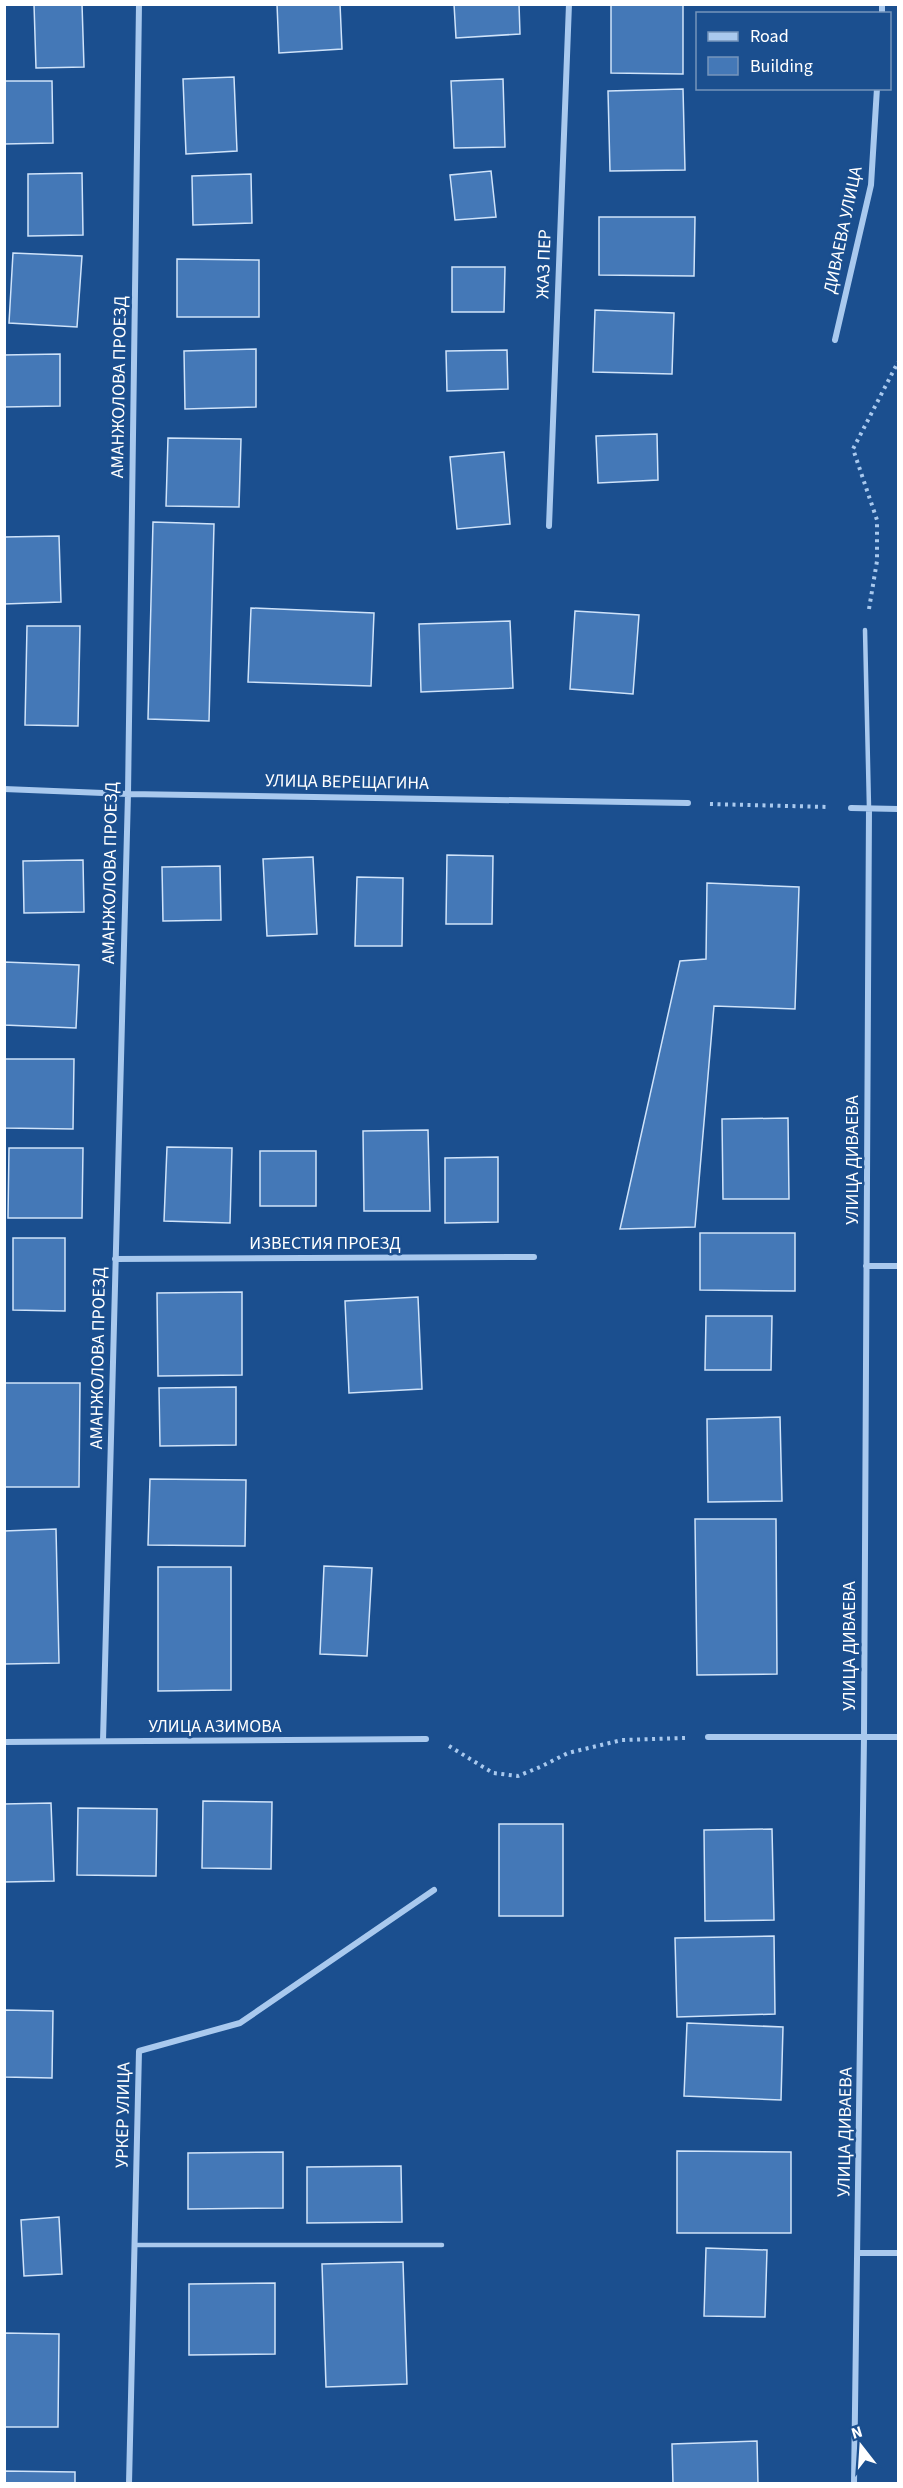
<svg xmlns="http://www.w3.org/2000/svg" width="903" height="2488" font-family="'Source Sans 3',sans-serif">
	<style>
		.building { fill: #4478b7; stroke: #cfe3fa; stroke-width: 1.5 }
		.lines { fill: none; stroke-linecap: round; stroke-linejoin: round }
		.path { stroke: #a9c9ee; stroke-width: 4; stroke-dasharray: 3 4.5; stroke-linecap: butt }
		.service { stroke: #a9c9ee; stroke-width: 4.5 }
		.minor { stroke: #a9c9ee; stroke-width: 6 }
		.labels { text-anchor: middle; dominant-baseline: central; stroke-width: 5; stroke-linejoin: round; paint-order: stroke }
		.street-label { font-size: 18px; fill: #fff; stroke: #1b4f8f }
	</style>
	<rect width="100%" height="100%" fill="#1b4f8f"/>
	<path class="building" d="M34,4H82L84,67L36,68Z
		M277,4H340L342,49L279,53Z
		M454,4H519L520,34L456,38Z
		M611,4H683V74L611,73Z
		M234,77L237,151L186,154L183,79Z
		M503,79L505,147L454,148L451,81Z
		M4,81H52L53,143L4,144Z
		M683,89L685,170L610,171L608,91Z
		M491,171L496,217L455,220L450,175Z
		M82,173L83,235L28,236V174Z
		M251,174L252,223L193,225L192,176Z
		M599,217H695L694,276L599,275Z
		M13,253L82,256L77,327L9,323Z
		M177,259L259,260V317H177Z
		M452,267H505L504,312H452Z
		M595,310L674,313L672,374L593,372Z
		M256,349V407L185,409L184,351Z
		M507,350L508,389L447,391L446,351Z
		M60,354V406L4,407V355Z
		M657,434L658,480L598,483L596,436Z
		M168,438L241,439L239,507L166,506Z
		M504,452L510,524L457,529L450,457Z
		M153,522L214,524L209,721L148,719Z
		M59,536L61,602L4,604V537Z
		M251,608L374,613L371,686L248,682Z
		M575,611L639,615L633,694L570,689Z
		M510,621L513,688L421,692L419,624Z
		M27,626H80L78,726L25,725Z
		M447,855L493,856L492,924H446Z
		M313,857L317,934L267,936L263,859Z
		M83,860L84,912L24,913L23,861Z
		M220,866L221,920L163,921L162,867Z
		M357,877L403,878L402,946H355Z
		M707,883L799,887L795,1009L714,1006L695,1227L620,1229L680,961L706,959Z
		M4,962L79,965L76,1028L4,1025Z
		M4,1059H74L73,1129L4,1128Z
		M788,1118L789,1199H723L722,1119Z
		M428,1130L430,1211H364L363,1131Z
		M167,1147L232,1148L230,1223L164,1221Z
		M9,1148H83L82,1218H8Z
		M260,1151H316V1206H260Z
		M498,1157V1222L445,1223V1158Z
		M700,1233H795V1291L700,1290Z
		M13,1238H65V1311L13,1310Z
		M242,1292V1375L158,1376L157,1293Z
		M418,1297L422,1389L349,1393L345,1301Z
		M706,1316H772L771,1370H705Z
		M4,1383H80L79,1487H4Z
		M236,1387V1445L160,1446L159,1388Z
		M780,1417L782,1501L708,1502L707,1419Z
		M150,1479L246,1480L245,1546L148,1545Z
		M695,1519H776L777,1674L697,1675Z
		M56,1529L59,1663L4,1664V1531Z
		M324,1566L372,1568L367,1656L320,1654Z
		M158,1567H231V1690L158,1691Z
		M203,1801L272,1802L271,1869L202,1868Z
		M51,1803L54,1881L4,1882V1804Z
		M78,1808L157,1809L156,1876L77,1875Z
		M499,1824H563V1916H499Z
		M772,1829L774,1920L705,1921L704,1830Z
		M774,1936L775,2014L677,2017L675,1938Z
		M4,2010L53,2011L52,2078L4,2077Z
		M687,2023L783,2027L781,2100L684,2096Z
		M677,2151L791,2152V2233H677Z
		M283,2152V2208L188,2209V2153Z
		M401,2166L402,2222L307,2223V2167Z
		M59,2217L62,2274L24,2276L21,2220Z
		M706,2248L767,2250L765,2317L704,2316Z
		M403,2262L407,2384L326,2387L322,2264Z
		M275,2283V2354L189,2355V2284Z
		M4,2333L59,2334L58,2427H4Z
		M757,2441L758,2484H673L672,2444Z
		M4,2471L75,2472V2484H4Z"/>
	<g class="lines">
		<path class="path" d="M869,609L877,561V520L853,449L898,362
			M710,804L829,807
			M449,1746L493,1773L518,1776L540,1767L568,1753L622,1740L685,1738"/>
		<path class="service" d="M865,630L869,808
			M136,2245H442"/>
		<path class="minor" d="M882,14V4
			M835,340L871,185L877,88
			M549,526L569,4
			M4,789L128,794L688,803
			M851,808L898,809
			M115,1259L534,1257
			M866,1266H898
			M708,1737H898
			M103,1741L128,794L139,4
			M4,1742L426,1739
			M859,2253H898
			M129,2484L139,2051L240,2023L434,1890
			M854,2484L864,1737L869,808"/>
	</g>
	<g class="labels">
		<g class="street-label">
			<text transform="translate(843 230) rotate(-78)">ДИВАЕВА УЛИЦА</text>
			<text transform="translate(544 264) rotate(-88)">ЖАЗ ПЕР</text>
			<text transform="translate(119 387) rotate(-89)">АМАНЖОЛОВА ПРОЕЗД</text>
			<text transform="translate(347 782) rotate(1)">УЛИЦА ВЕРЕЩАГИНА</text>
			<text transform="translate(110 873) rotate(-89)">АМАНЖОЛОВА ПРОЕЗД</text>
			<text transform="translate(852 1160) rotate(-90)">УЛИЦА ДИВАЕВА</text>
			<text x="325" y="1243">ИЗВЕСТИЯ ПРОЕЗД</text>
			<text transform="translate(98 1358) rotate(-89)">АМАНЖОЛОВА ПРОЕЗД</text>
			<text transform="translate(849 1646) rotate(-90)">УЛИЦА ДИВАЕВА</text>
			<text x="215" y="1726">УЛИЦА АЗИМОВА</text>
			<text transform="translate(123 2115) rotate(-89)">УРКЕР УЛИЦА</text>
			<text transform="translate(845 2132) rotate(-89)">УЛИЦА ДИВАЕВА</text>
		</g>
	</g>
	<rect width="903" height="2488" fill="none" stroke="#ffffff" stroke-width="12"/>
	<rect x="696" y="12" width="195" height="78" fill="#1b4f8f" stroke="#7695bc" stroke-width="1.5"/>
	<rect x="708" y="32" width="30" height="9" fill="#a9c9ee" stroke="#7695bc" stroke-width="1.5"/>
	<text x="750" y="42" font-size="18" fill="#ffffff">Road</text>
	<rect x="708" y="57" width="30" height="18" fill="#4478b7" stroke="#7695bc" stroke-width="1.5"/>
	<text x="750" y="72" font-size="18" fill="#ffffff">Building</text>
	<g transform="translate(861 2446) rotate(343)" stroke="#1b4f8f" stroke-width="4.5" paint-order="stroke">
	<path d="M0-4.5L10 22L0 15L-10 22Z" fill="#ffffff"/>
	<text y="-9" font-size="16" font-weight="bold" text-anchor="middle" fill="#ffffff">N</text>
	</g>
</svg>
